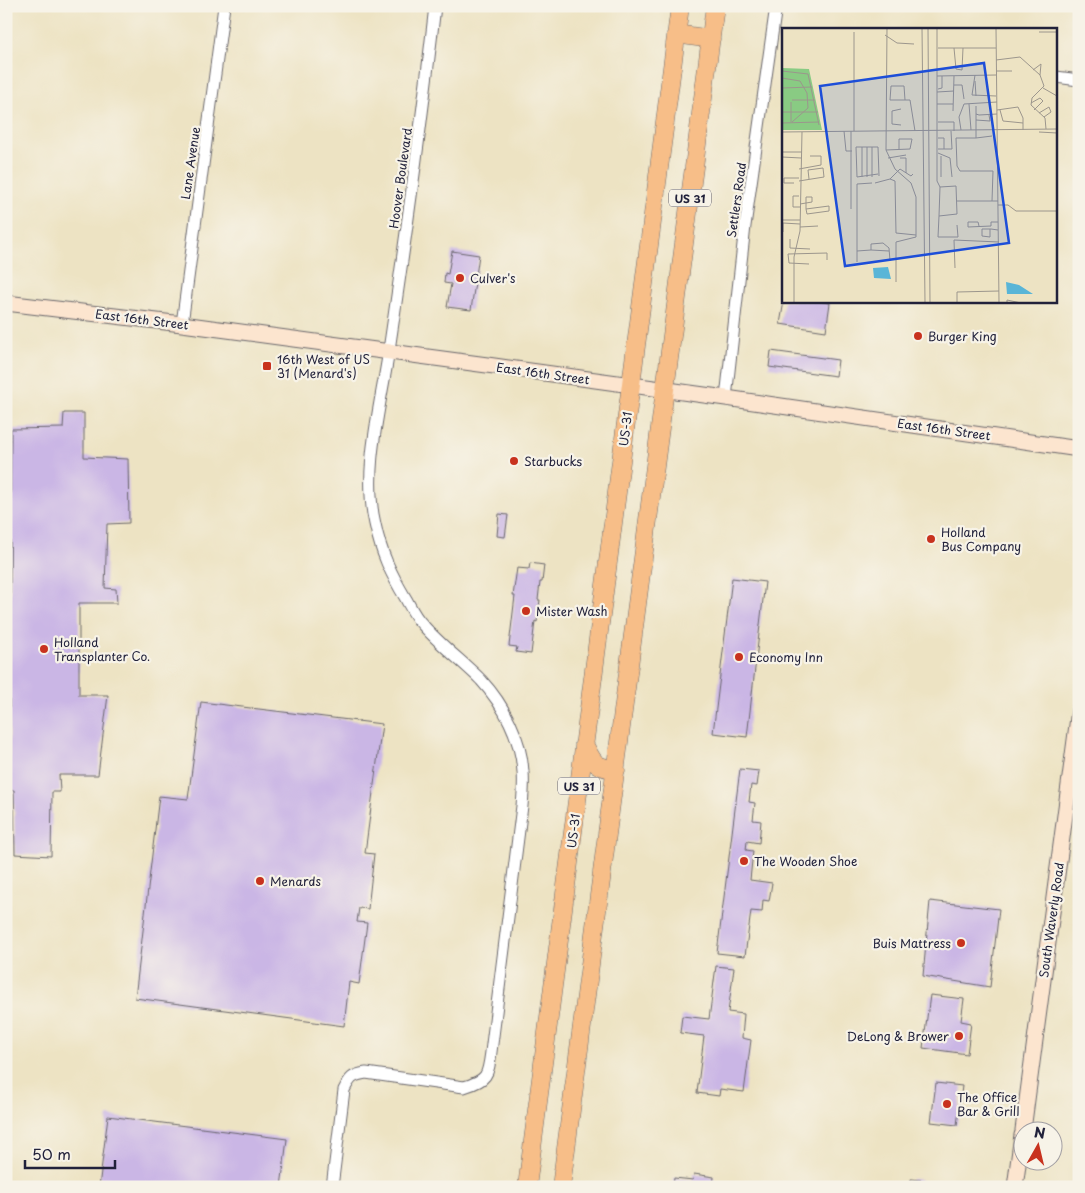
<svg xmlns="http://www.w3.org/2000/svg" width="1085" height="1193" font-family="'Playpen Sans',sans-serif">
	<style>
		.building { fill: #cab6e5 }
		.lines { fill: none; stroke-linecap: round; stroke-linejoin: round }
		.minor-casing { stroke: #69666b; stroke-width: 13 }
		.secondary-casing { stroke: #69666b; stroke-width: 17 }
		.trunk-casing { stroke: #69666b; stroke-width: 19 }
		.minor { stroke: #fff; stroke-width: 11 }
		.secondary { stroke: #fce5cf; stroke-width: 15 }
		.trunk { stroke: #f7be88; stroke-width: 18 }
		.poi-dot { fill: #c8321e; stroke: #f7f3e8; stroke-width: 2 }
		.labels { text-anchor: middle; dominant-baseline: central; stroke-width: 4.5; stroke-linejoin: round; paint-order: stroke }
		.shield { fill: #f7f3e8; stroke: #62616f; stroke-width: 1 }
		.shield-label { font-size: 11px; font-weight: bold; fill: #22223b }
		.street-label { font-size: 12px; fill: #22223b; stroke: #f7f3e8 }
		.poi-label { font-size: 12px; fill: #22223b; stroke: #f7f3e8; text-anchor: start }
		.inset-road { fill: none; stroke: #9c968d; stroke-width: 1 }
		.view { fill: #1d4ed8; fill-opacity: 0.15; stroke: #1d4ed8; stroke-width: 2.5 }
		.inset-edge { fill: none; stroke: #22223b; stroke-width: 2.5 }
	</style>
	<rect width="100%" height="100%" fill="#f7f3e8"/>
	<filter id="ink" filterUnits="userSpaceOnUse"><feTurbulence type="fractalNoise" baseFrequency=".02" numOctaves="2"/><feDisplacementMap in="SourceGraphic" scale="10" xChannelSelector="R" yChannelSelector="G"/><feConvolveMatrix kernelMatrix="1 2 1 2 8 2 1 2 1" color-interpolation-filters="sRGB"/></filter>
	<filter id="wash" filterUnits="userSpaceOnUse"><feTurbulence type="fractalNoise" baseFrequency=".0096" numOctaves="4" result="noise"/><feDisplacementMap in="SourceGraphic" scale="20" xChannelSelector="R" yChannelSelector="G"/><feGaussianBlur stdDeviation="1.12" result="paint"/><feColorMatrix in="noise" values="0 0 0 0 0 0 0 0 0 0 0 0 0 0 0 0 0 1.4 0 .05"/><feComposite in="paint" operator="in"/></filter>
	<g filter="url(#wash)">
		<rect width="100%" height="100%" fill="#ede3c3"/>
		<g id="blocks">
			<path class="building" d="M452,251L479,255L471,310L447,307L451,284L444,283L445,273L448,274Z
				M784,301H817L830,303L826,331L780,324Z
				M771,351L838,360L836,376L769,367Z
				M64,413H84V457L128,459L129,523L107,524L105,588L116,589L117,603H79V695H108L98,775H59L60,792H52L51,856L15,854L14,790H9L11,429L63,428Z
				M499,514L508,515L505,537L497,536Z
				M530,563L544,565L542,582H540L538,600H540L537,622L535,621L531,654L516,652L517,647L509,646L515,596H513L517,568L529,569Z
				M732,578L765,582L747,737L713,733Z
				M201,702L382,724L365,853L374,854L368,909L359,908L357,922L367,923L359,984L349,982L344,1026L135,998L159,796L188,799Z
				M740,769L759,771L757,786L751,785L749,802L755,803L753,820L761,821L759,843L747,841L746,850L753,851L750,880L772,883L769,901L763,900L762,912L751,911L745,956L717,953Z
				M930,901L999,909L990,987L923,976Z
				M716,966L734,968L728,1012L744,1014L742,1038L751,1040L744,1092L720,1089L719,1096L697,1093L704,1036L680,1033L682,1016L709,1019Z
				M930,995L964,999L961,1021L971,1023L967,1054L923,1048Z
				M936,1083L962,1086L957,1125L931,1122Z
				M108,1116L287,1139L281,1187H99Z
				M694,1174L714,1177L713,1187H673L674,1178L693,1180Z
				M911,1179L921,1180V1187H910Z"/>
		</g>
	</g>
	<g filter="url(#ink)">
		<use href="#blocks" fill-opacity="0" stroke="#69666b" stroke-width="1"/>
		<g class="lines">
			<g class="minor-casing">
				<path id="minor" d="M1056,77L1079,80
					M182,324L224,6
					M726,398L745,226L776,6
					M332,1187L344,1090C350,1078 352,1075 366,1073L464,1087C488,1080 488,1075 491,1052L522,806C523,795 524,783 523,772C521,738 504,705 481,680C462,661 440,645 422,624C415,617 411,608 406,599C391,574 381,553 375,524C362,470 381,405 389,350C406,236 422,121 435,6"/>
			</g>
			<g class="secondary-casing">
				<path id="secondary" d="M6,303L182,324L487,365L726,398L1079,449
					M1023,1130L1079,710
					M1015,1187L1022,1135"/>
			</g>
			<g class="trunk-casing">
				<path id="trunk" d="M676,34L711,39
					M584,744C594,764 594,766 616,770
					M527,1187L680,6
					M561,1187L715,6"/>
			</g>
			<use href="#minor" class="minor"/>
			<use href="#secondary" class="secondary"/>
			<use href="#trunk" class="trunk"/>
		</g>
	</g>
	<g class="poi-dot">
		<circle cx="460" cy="278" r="5"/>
		<circle cx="918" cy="336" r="5"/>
		<rect x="262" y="361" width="10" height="10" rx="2.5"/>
		<circle cx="514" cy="461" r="5"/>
		<circle cx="931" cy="539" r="5"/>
		<circle cx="526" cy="611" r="5"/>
		<circle cx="44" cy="649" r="5"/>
		<circle cx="739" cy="657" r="5"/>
		<circle cx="744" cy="861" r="5"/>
		<circle cx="260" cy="881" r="5"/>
		<circle cx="961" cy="943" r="5"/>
		<circle cx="959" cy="1036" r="5"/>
		<circle cx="947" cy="1104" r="5"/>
	</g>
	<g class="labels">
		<g class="shield">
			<rect x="669" y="189.5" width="42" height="17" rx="4"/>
			<rect x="558" y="777.5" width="42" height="17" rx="4"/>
		</g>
		<g class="shield-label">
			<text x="690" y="198">US 31</text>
			<text x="579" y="786">US 31</text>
		</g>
		<g class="street-label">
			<text transform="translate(190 163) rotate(-82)">Lane Avenue</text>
			<text transform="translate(400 178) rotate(-82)">Hoover Boulevard</text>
			<text transform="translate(736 200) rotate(-82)">Settlers Road</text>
			<text transform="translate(142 319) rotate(7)">East 16th Street</text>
			<text transform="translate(543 373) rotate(8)">East 16th Street</text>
			<text transform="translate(625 429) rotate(-83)">US-31</text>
			<text transform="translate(944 429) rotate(8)">East 16th Street</text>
			<text transform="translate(573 831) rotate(-83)">US-31</text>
			<text transform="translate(1051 920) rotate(-82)">South Waverly Road</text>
		</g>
		<g class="poi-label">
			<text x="470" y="278">Culver's</text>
			<text x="928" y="336">Burger King</text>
			<text x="277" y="359">16th West of US<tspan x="277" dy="14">31 (Menard's)</tspan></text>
			<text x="524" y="461">Starbucks</text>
			<text x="941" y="532">Holland<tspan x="941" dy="14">Bus Company</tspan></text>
			<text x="536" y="611">Mister Wash</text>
			<text x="54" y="642">Holland<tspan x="54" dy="14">Transplanter Co.</tspan></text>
			<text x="749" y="657">Economy Inn</text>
			<text x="754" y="861">The Wooden Shoe</text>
			<text x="270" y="881">Menards</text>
			<text x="951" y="943" text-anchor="end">Buis Mattress</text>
			<text x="949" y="1036" text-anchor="end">DeLong &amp; Brower</text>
			<text x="957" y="1097">The Office<tspan x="957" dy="14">Bar &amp; Grill</tspan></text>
		</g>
	</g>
	<g transform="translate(782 28)">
		<rect width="275" height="275" fill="#ede3c3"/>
		<path d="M0,40L27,41L40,102H0Z" fill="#89cb83"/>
		<path d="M106,239L109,251L92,250L91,240ZM224,254L237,257L251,266H225Z" fill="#59b5d7"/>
		<path class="inset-road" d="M105,0L104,122L113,141L129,155L134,169V209L114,214V254M140,0L143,275M146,0L148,275M155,0V153L158,159L174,158L175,186L157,188L158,159M214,0L217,275M72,4V103M257,4H275M103,7L115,15L132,16M156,20H214M172,20L174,41L180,42L181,20M214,32L238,29L258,47L262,58L250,70L249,77L263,90L264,101M251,42L259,36L258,47M0,43L26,46L37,97M214,43H230M193,47L190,67L214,68M155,48L214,47M0,50L18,53L25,65L26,80L10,94M193,53L194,68M172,57H180L182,71M0,60L30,59M261,60L275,68M156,61L160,60V48M155,64L172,63M10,72H33M123,72L122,58H109L108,72H128L133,103M9,74V94M249,75L258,70L261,73L252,82M155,76H171M187,76L189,102M194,78V86L197,87L215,86M119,81L110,83V96L119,97M215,82L236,79L241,90V102M218,82L221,93L241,95M171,83L172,48M0,84H36M257,85L267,79L269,84L262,89M194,86V110H174L175,138L178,143H211L210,173M194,92L208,93L207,87M156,94H172V103M0,95L37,94M179,102L177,89L182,76L215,74M62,103L64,123H70M0,104L275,101M257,104L275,105M156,110H162V121M194,110L210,108M80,119V149M85,119V149M90,119V149M156,121H170L169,103M104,122L128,121L130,111H117V121M0,124H20M156,125L168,130L170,149M0,129L19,130M106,130L124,127M118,130H124V145M17,141L39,137V128H28M118,141L108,151L113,153L114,205L134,207M118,141L129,148L131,146M96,146L75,149L74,119H96L97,148M159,149V128M17,153L42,149L41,140L26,142L27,151M12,155H2V150H17M93,155L108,151M17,168H11V179H18M24,169H30V174L24,175ZM175,173H216M18,176L24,175V181L25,186L47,183V178L24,181M216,177H226L234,183H275M69,181V103M157,188L156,209H176L175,197M0,192H18M197,198L196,194H186V199L209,198V194H216M18,199L36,198M208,201V209L200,208V201H209L216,202M1,204V195L18,196M8,211V220L28,221M89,222L107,223M75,223L89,222V216L101,215L107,220L108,233M75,234V156L90,155M27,236L7,235L6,226L45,225V232M173,240L172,212L217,214M12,275V229L18,203L20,104M175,275V264L217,263M225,275V272L239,275"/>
		<path class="view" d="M202,35L227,215L63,238L38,58Z"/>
		<rect width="275" height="275" class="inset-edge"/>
	</g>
	<rect width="1085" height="1193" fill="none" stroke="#f7f3e8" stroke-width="25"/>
	<g transform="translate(1038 1146) rotate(8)"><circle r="24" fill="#f7f3e8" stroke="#a29fa3"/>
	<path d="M0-4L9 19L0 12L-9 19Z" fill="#c8321e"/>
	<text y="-8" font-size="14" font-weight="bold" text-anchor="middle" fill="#22223b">N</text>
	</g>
	<path d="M25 1160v8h90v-8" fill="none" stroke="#22223b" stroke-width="2.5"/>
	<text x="32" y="1160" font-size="15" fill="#22223b" stroke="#f7f3e8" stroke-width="4" paint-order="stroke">50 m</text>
</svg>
